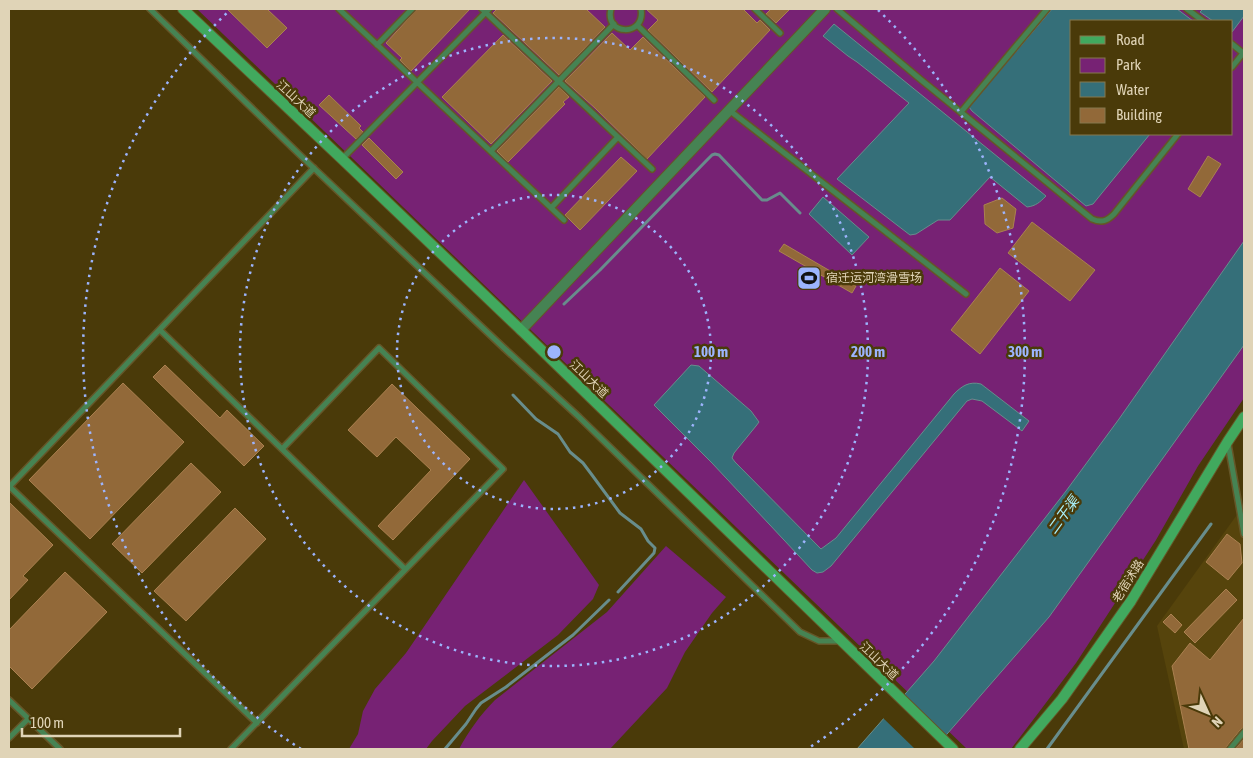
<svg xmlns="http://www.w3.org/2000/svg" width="1253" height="758" font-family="'Asap Condensed','Noto Sans SC',sans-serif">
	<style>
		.built { fill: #56440c }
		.green { fill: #772274; fill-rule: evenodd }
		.water { fill: #356f79; stroke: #688d8c }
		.pier { fill: #4a3a09 }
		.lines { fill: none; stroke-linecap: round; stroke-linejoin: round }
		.stream { stroke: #688d8c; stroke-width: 3 }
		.building { fill: #926939; stroke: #ab8150 }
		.lane-casing { stroke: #655628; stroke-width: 8 }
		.street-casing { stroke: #655628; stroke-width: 12 }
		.secondary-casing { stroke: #655628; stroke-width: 12 }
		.lane { stroke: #468353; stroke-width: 5 }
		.street { stroke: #468353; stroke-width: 10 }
		.secondary { stroke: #41a95e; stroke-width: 10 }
		.ring { fill: none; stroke: #9cb4fd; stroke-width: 2.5; stroke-dasharray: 2.5 5 }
		.labels { text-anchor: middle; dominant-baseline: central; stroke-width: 5; stroke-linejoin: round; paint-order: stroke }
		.street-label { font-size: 12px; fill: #e0d4b7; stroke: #4a3a09 }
		.poi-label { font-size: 12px; fill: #e0d4b7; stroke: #4a3a09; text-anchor: start }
		.water-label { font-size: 14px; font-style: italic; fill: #a9f2ff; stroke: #4a3a09 }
		.centre { fill: #9cb4fd; stroke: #4a3a09; stroke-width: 2.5 }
		.ring-label { font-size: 15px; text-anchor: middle; font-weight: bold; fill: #9cb4fd; stroke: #4a3a09; stroke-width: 5; stroke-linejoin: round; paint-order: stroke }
	</style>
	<rect width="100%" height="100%" fill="#4a3a09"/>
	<path class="built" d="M1244,505V749H1184L1157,626Z"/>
	<path class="green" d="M197,9H1244V398L1198,466L1156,540L1076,663L1011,749H967ZM1072,21H1232V134H1072Z
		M524,480L599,585L593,599L558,635L465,706L432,741L426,749H349L358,734L363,711L375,689L406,653Z
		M666,546L726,597L712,613L685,652L667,688L610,749H459C469,731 480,715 495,700L607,612Z"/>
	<path class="water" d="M1052,9H1177L1193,21H1072V134H1150L1093,204L1086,206L972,111L969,107Z
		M1203,9H1244V16L1232,32V21H1213L1200,12Z
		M834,24L1046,196C1040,202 1036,206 1027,207L990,177L950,220H938L916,234L910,235L837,179L909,103L857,62L848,56L823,36Z
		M823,197L869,237L852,255L809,214Z
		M1244,241V345L1049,617L934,749H857L934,661L1066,491L1119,419Z
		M691,365L699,366L751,411L759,422L756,426L734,453L732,458L735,462L821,549L836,538L954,394C962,386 969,381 981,384L1029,421L1022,431L982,401L972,399L967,401L831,566L823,572L817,573L812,570L712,463L654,405Z"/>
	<path class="pier" d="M902,694L948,737L938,749H915L882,717Z"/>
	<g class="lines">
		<path class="stream" d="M564,304L600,270L707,160L712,155L715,154L719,155L762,200H767L780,193L800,213
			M513,395L536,419L558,434L570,452L583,463L592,475L620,513L641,529L648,541L655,548L654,553L618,592
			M445,749L466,724L476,709L481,703L506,687L573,635L609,600
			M1047,749L1211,524"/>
	</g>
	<path class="building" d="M227,9H267L287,28L267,48Z
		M417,9H470L411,71L400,60L402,58L386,43Z
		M497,9H586L605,27L559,75L493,13Z
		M646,9H743L757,23L760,20L770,30L712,92L648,30L658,20Z
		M771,9H790L776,23L766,14Z
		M612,33L630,50L643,37L705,97L647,159L595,108L565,81Z
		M503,35L552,81L491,144L442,97Z
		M559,87L569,97L563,102L565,104L508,162L497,151Z
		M329,95L361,126L359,128L363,132L356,139L319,105Z
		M369,138L403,172L396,179L362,145Z
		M1208,156L1221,164L1200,197L1188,189Z
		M621,157L637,171L580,230L565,215Z
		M1002,198L1016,209L1013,228L997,233L985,224L984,205Z
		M1032,222L1095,270L1070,301L1008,253Z
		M784,244L856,286L852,293L779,251Z
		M1000,268L1029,291L980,354L951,330Z
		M165,365L220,418L227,410L264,446L244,466L153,377Z
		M123,383L184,442L90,539L29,480Z
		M392,384L470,459L393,540L378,526L431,470L396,437L377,457L348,430Z
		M191,463L221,492L142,573L112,544Z
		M9,502L53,545L23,576L28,580L9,600Z
		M235,508L266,539L186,621L154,591Z
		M1227,534L1240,544L1242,563L1228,580L1206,562Z
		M65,572L107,612L32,689L9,666V630Z
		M1226,589L1237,600L1195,643L1184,632Z
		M1171,614L1182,625L1175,633L1163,622Z
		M1244,618V728L1241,729L1227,746L1226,749H1189L1172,666L1190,643L1210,660Z
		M1244,739V749H1235Z"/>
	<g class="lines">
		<g class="lane-casing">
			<path id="lane" d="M150,9L301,156L504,348L579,417L800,632L819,641H840
				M339,9L564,220
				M482,9L652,169
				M611,9C604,36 646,37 641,9
				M755,9L780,33
				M837,9L920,79L1092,219C1102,223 1107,221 1114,214L1178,134
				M1187,9L1203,21
				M637,25L714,100
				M1232,44L1243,53
				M377,45L412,9
				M1232,67L1244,52
				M729,110L966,294
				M961,112L1047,9
				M491,151L614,24
				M342,159L489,9
				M551,208L618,137
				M160,330L405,569
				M1228,444L1244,534
				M9,487L314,168
				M10,487L257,723
				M9,700L60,749
				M9,738L28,719
				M231,749L503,469L379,348L282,449
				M1230,749L1244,732"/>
		</g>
		<g class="street-casing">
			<path id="street" d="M521,330L825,9"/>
		</g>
		<g class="secondary-casing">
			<path id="secondary" d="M183,9L342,159L521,330L953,749
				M1020,749L1062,699L1131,601L1228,441L1244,417"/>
		</g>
		<use href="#lane" class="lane"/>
		<use href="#street" class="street"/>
		<use href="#secondary" class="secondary"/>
	</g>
	<g class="ring">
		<circle cx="554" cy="352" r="157"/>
		<circle cx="554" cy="352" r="314"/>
		<path d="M301 749A471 471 0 0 1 230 10M878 10A471 471 0 0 1 807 749"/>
	</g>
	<defs>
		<g id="stadium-square" transform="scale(1.25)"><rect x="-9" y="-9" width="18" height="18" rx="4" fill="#9cb4fd" stroke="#4a3a09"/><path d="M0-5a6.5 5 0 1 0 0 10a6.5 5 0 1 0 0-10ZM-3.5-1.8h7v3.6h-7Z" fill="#111"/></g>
	</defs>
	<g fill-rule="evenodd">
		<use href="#stadium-square" x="809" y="278"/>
	</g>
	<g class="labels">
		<g class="street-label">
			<text transform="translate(296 99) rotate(43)">江山大道</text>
			<text transform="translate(589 379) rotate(44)">江山大道</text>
			<text transform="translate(1128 581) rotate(-58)">老宿沭路</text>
			<text transform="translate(879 661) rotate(44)">江山大道</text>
		</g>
		<g class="poi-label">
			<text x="826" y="278">宿迁运河湾滑雪场</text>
		</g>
		<g class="water-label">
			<text transform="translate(1063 515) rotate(-54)">二干渠</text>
		</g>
	</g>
	<circle cx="554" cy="352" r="8" class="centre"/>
	<g class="ring-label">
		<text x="711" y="357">100 m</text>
		<text x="868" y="357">200 m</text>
		<text x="1025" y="357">300 m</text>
	</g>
	<rect width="1253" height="758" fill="none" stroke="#e0d4b7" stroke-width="20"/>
	<rect x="1070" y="20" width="162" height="115" fill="#4a3a09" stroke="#86784f"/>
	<rect x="1080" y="36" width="25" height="8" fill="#41a95e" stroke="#86784f"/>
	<text x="1116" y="45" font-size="15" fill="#e0d4b7">Road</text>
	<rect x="1080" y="58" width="25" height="15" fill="#772274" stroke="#86784f"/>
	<text x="1116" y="70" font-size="15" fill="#e0d4b7">Park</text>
	<rect x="1080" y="82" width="25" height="15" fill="#356f79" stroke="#86784f"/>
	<text x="1116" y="95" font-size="15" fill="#e0d4b7">Water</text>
	<rect x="1080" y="108" width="25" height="15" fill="#926939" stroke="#86784f"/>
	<text x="1116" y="120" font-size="15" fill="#e0d4b7">Building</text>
	<g transform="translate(1208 713) rotate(134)" stroke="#4a3a09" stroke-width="4" paint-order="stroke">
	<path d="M0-4L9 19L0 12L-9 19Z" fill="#e0d4b7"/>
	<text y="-8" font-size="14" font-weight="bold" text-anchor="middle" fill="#e0d4b7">N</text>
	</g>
	<path d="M22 728v8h158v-8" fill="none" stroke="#e0d4b7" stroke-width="2.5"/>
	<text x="30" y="728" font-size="15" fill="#e0d4b7" stroke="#4a3a09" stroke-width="4" paint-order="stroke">100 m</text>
</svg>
